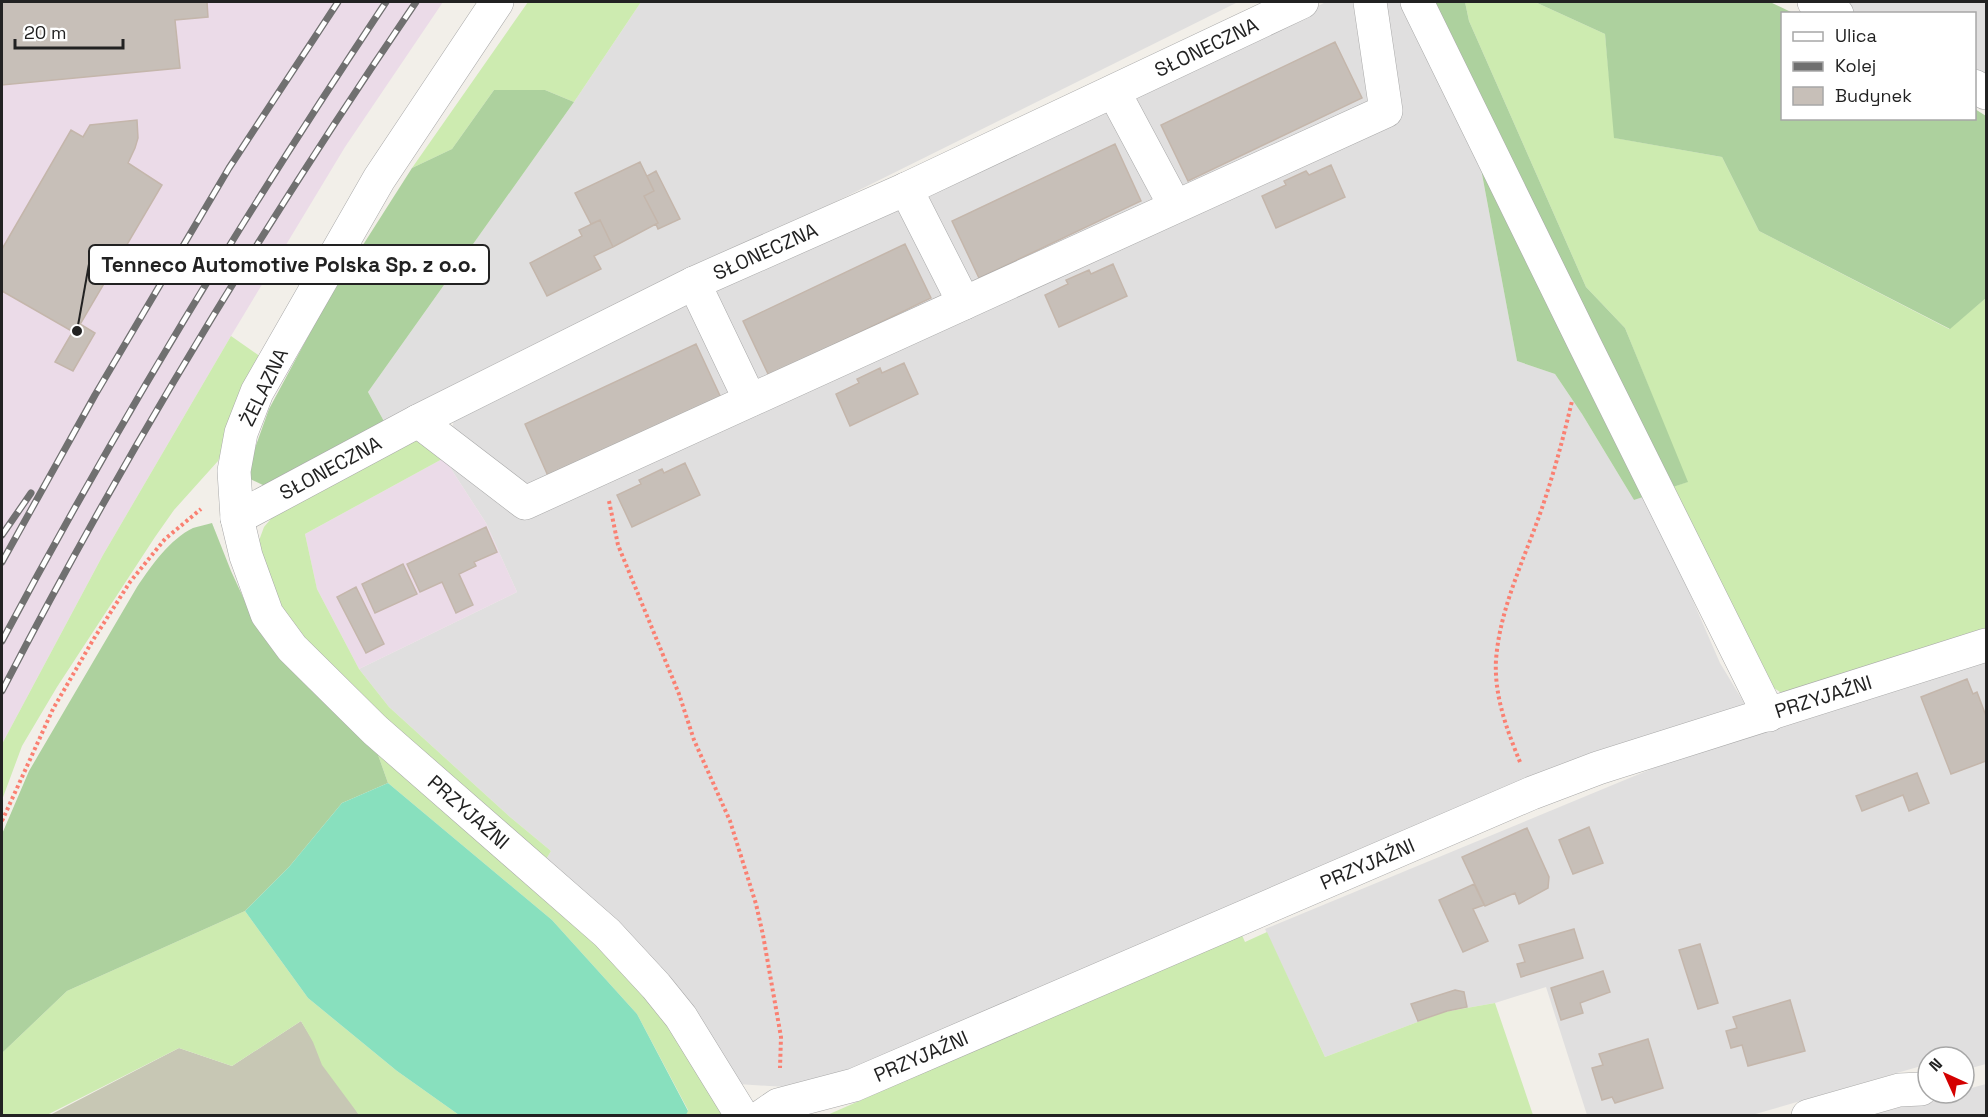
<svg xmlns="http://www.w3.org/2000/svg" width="1988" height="1117" font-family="'Space Grotesk',sans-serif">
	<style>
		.residential { fill: #e0dfdf }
		.industrial { fill: #ebdbe8 }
		.construction { fill: #c7c7b4 }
		.grass { fill: #cdebb0 }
		.forest { fill: #add19e }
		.pitch { fill: #88e0be }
		.building { fill: #c7bfb8; stroke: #c4b6ab; stroke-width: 1.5 }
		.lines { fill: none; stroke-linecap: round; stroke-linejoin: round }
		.minor-casing { stroke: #a9a9a9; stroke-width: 34 }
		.path { stroke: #fa8072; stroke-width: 4; stroke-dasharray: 3 3; stroke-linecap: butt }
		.minor { stroke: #fff; stroke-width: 33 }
		.rail-casing { stroke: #707070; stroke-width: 7 }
		.rail { stroke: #fff; stroke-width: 4.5; stroke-dasharray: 14; stroke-linecap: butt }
		.labels { text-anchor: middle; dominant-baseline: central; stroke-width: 4.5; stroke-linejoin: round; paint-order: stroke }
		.street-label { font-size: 20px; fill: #222; stroke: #fff }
		.leader { fill: none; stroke: #222; stroke-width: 2 }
		.callout-dot { fill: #222; stroke: #fff; stroke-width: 2 }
		.callout { fill: #fff; stroke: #222; stroke-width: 2 }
		.callout-label { font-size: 21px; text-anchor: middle; font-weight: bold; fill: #222 }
	</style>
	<rect width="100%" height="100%" fill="#f2efe9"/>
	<path class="residential" d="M641,2H1238L386,425L368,392L574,102Z
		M1326,2H1401L1479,158L1517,361L1555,374L1582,414L1634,500L1647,495L1720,663L1749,711L1063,989L802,1088L738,1084L545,861L551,851L510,817L389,707L359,669L517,592L486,523L444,458L456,413L1159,83Z
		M1823,2H1986V92L1975,86L1974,14L1845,13Z
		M1986,661V1064L1964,1070V1057H1928V1064L1752,1115H1587L1546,987L1495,1003L1444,1012L1325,1057L1265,929L1714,743Z
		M1986,1084V1115L1869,1116L1952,1093H1964V1090Z"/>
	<path class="industrial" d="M2,2H443L345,147L231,336L103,555L2,744Z
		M444,458L486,523L517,592L359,669L317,589L305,534Z"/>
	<path class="construction" d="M301,1021L359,1115L48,1116L179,1048L232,1066Z"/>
	<path class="grass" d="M528,2H641L574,102L545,90H494L452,149L412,168Z
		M1465,2H1535L1605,34L1615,138L1722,157L1759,231L1949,329L1986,298V635L1811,690L1780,692L1762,680L1667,489L1687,482L1625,328L1586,287L1469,21Z
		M231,336L261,357L218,461L174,510L155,537L57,687L22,746L2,800V744L103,555Z
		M413,436L444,458L305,534L317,589L359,669L389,707L510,817L551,851L545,861L379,714L286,620L257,546L264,527L275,514Z
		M377,752L596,941L668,1024L726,1115H686L688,1110L637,1014L552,920L388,783Z
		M245,911L308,998L397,1071L459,1115H359L322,1065L313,1042L301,1021L232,1066L179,1048L47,1115L2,1116V1053L67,991Z
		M1267,932L1325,1057L1444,1012L1495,1003L1533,1115L825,1116L1241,933L1245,942Z"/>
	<path class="forest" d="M1401,2H1465L1469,21L1586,287L1625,328L1688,482L1634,500L1582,414L1555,374L1517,361L1479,158Z
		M1535,2H1770L1793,13L1782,14V118H1974L1975,109L1986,116V298L1950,329L1759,231L1722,157L1614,138L1605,34Z
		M494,90H545L574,102L368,392L386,425L267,487L248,478L255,448L269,409L326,303L412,168L452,149Z
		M212,523L231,571L254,621L377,752L388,783L342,803L289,867L245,911L67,991L2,1053V834L29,771L137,587C151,566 170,539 193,528C199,526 206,525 212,523Z"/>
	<path class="pitch" d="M388,783L552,920L637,1014L688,1111L686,1115H459L397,1071L308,998L245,911L289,867L342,803Z"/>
	<path class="building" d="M2,2H207L208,17L175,20L180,68L2,85Z
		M1335,42L1362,98L1188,181L1161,125Z
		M137,120L138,138L135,148L128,163L162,185L75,333L2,291V249L71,130L83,137L90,125Z
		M1115,144L1141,201L979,278L952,221Z
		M640,162L654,191L644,196L658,223L613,247L600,220L591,224L575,193Z
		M1331,165L1345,197L1276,228L1262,196L1286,185L1284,181L1306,171L1309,175Z
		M656,171L680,219L658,229L656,224L658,223L644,196L654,191L647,176Z
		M600,220L613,247L594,256L601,269L547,296L530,263L582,236L579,230Z
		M905,244L931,298L769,376L743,321Z
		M1113,264L1127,296L1059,327L1045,295L1068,284L1066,280L1089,270L1091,274Z
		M80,324L95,333L73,371L55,362L73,331L75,333Z
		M696,344L721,398L549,478L525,424Z
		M904,363L918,394L850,426L836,394L859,383L857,379L880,368L882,373Z
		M685,463L700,495L632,527L617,495L641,484L639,480L662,469L664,473Z
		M486,527L497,552L474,562L476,566L459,574L473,605L456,613L442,582L420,592L407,564Z
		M403,564L417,594L375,613L362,584Z
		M356,587L384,644L366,653L337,597Z
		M1967,679L1973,694L1977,692L1986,716V761L1951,774L1921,697Z
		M1917,773L1929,803L1909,811L1903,795L1862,811L1856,796Z
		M1589,827L1603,863L1573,874L1559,840Z
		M1527,828L1549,877L1548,888L1519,904L1515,893L1485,906L1462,857Z
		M1474,884L1484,905L1473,909L1488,941L1463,952L1439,900Z
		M1574,929L1583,958L1521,977L1517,964L1525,962L1519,945Z
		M1700,944L1718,1003L1698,1009L1679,950Z
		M1603,971L1610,992L1580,1003L1583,1013L1561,1020L1551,988Z
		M1455,990L1464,992L1467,1007L1447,1011L1418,1021L1411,1004Z
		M1790,1000L1805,1051L1748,1066L1742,1045L1731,1048L1726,1031L1737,1028L1733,1017Z
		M1648,1039L1663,1088L1615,1103L1612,1097L1602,1100L1592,1068L1603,1065L1599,1054Z"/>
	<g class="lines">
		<g class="minor-casing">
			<g id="minor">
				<path id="s1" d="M497,2L379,179L257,392L241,433L234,471L237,518L246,556L267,614L292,648L375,730L607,933L656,986L681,1017L742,1116"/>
				<path d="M1417,2L1585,345L1769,715"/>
				<path d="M1814,2L1837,14"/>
				<path d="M1974,86L1986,93"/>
				<path d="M1114,92L1175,206"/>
				<path d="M906,189L964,303"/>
				<path d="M694,283L750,400"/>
				<path d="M418,421L525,503L1386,111L1370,2"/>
				<path id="s2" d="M237,518L418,421L694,283L906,189L1302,2"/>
				<path id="s3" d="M762,1116L778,1105L854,1085L1532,793L1598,768L1986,645"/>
				<path d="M1808,1116L1899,1090L1921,1089"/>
			</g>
		</g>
		<path class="path" d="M609,501L618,545L679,694L694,740L730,821L756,904L763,935L781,1037L780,1068
			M1520,762C1507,730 1494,696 1496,660C1500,605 1527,554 1544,502C1555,469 1564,435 1572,401
			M2,821L53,709L93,640L130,582L165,539L201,509"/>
		<use href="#minor" class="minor"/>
		<g class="rail-casing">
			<path id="rail" d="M2,535L31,493
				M2,562L95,395L229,168L338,2
				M2,641C119,421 248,209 386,2
				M2,691C125,453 265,223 416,2"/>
		</g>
		<use href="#rail" class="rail"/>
	</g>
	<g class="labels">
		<g class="street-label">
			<text stroke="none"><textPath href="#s2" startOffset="1078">SŁONECZNA</textPath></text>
			<text stroke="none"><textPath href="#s2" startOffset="592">SŁONECZNA</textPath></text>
			<text transform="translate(264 387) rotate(-64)">ŻELAZNA</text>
			<text stroke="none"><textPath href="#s2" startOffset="106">SŁONECZNA</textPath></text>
			<text stroke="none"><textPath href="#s3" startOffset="1143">PRZYJAŹNI</textPath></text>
			<text stroke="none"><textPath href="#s1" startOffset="972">PRZYJAŹNI</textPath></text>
			<text stroke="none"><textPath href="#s3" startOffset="657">PRZYJAŹNI</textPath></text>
			<text stroke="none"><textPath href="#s3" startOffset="171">PRZYJAŹNI</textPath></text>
		</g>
	</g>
	<path class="leader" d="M77 331L89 264"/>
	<circle class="callout-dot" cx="77" cy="331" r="6"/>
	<rect class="callout" x="89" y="245" width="400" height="39" rx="6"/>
	<g class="callout-label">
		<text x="289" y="272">Tenneco Automotive Polska Sp. z o.o.</text>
	</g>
	<rect width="1988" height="1117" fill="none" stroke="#222222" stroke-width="6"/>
	<rect x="1781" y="12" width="195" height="108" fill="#ffffff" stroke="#a7a7a7" stroke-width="1.5"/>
	<rect x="1793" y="32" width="30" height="9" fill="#ffffff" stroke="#a7a7a7" stroke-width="1.5"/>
	<text x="1835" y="42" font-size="18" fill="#222222">Ulica</text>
	<rect x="1793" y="62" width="30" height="9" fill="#707070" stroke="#a7a7a7" stroke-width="1.5"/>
	<text x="1835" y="72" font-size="18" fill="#222222">Kolej</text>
	<rect x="1793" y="87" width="30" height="18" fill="#c7bfb8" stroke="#a7a7a7" stroke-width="1.5"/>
	<text x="1835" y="102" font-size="18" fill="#222222">Budynek</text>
	<g transform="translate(1946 1075) rotate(315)"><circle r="28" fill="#ffffff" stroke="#a7a7a7" stroke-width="1.5"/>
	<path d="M0-4.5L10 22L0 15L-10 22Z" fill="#d40000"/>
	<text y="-9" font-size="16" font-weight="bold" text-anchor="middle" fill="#222222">N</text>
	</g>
	<path d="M15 39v9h108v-9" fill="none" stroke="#222222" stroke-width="3"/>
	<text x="24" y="39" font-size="18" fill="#222222" stroke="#ffffff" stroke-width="4.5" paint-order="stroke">20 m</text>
</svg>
